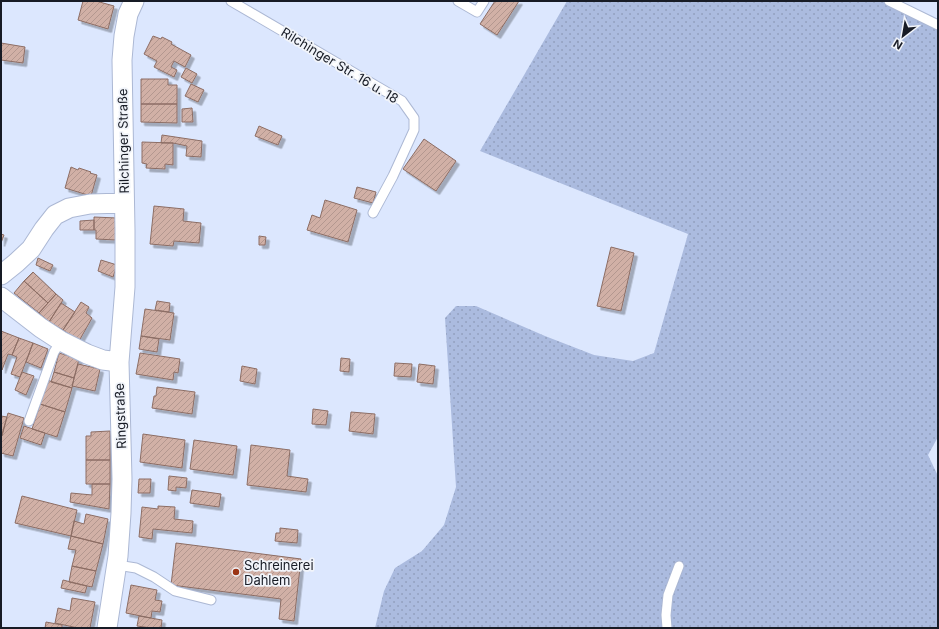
<svg xmlns="http://www.w3.org/2000/svg" width="939" height="629" font-family="Inter,sans-serif">
	<style>
		.grass { fill: url(#grass-dots) }
		.building { fill: url(#building-hatch); stroke: #8c6d64; filter: url(#shadow) }
		.lines { fill: none; stroke-linecap: round; stroke-linejoin: round }
		.lane-casing { stroke: #acb8d4; stroke-width: 11 }
		.street-casing { stroke: #acb8d4; stroke-width: 21 }
		.lane { stroke: #fff; stroke-width: 9 }
		.street { stroke: #fff; stroke-width: 19 }
		.poi-dot { fill: #9b3415; stroke: #f1f4fa; stroke-width: 1.5 }
		.labels { text-anchor: middle; dominant-baseline: central; stroke-width: 3.5; stroke-linejoin: round; paint-order: stroke }
		.street-label { font-size: 13px; fill: #171b25; stroke: #f1f4fa }
		.poi-label { font-size: 13px; fill: #171b25; stroke: #f1f4fa; text-anchor: start }
	</style>
	<defs>
		<pattern id="grass-dots" width="8" height="8" patternUnits="userSpaceOnUse"><rect width="8" height="8" fill="#abbbdf"/><path d="M2 2h.1M6 6h.1" fill="none" stroke="#92a0bf" stroke-width="1.8" stroke-linecap="round"/></pattern>
		<pattern id="building-hatch" width="6" height="6" patternUnits="userSpaceOnUse"><rect width="6" height="6" fill="#d1b0a6"/><path d="M-1 1l2-2M0 6l6-6M5 7l2-2" fill="none" stroke="#b3978f"/></pattern>
		<filter id="shadow"><feDropShadow dx="3.5" dy="3.5" stdDeviation="0" flood-color="#0004"/></filter>
	</defs>
	<rect width="100%" height="100%" fill="#dce7fe"/>
	<path class="grass" d="M567,1H889L938,25V437L928,455L938,476V628H375L384,591L395,568L422,551L444,525L456,487L445,318L456,306H476L545,336L594,355L633,361L654,353L688,234L480,151Z"/>
	<path class="building" d="M83,1H96L114,6L108,29L78,20Z
		M495,1H519L497,35L480,24Z
		M153,36L161,39L162,37L172,42L171,44L191,55L185,67L174,61L171,67L177,70L174,77L154,67L157,61L144,54Z
		M1,43L25,47L23,63L1,60Z
		M186,68L197,74L192,83L181,77Z
		M141,79H168V85H177V104H141Z
		M191,84L204,90L198,102L185,96Z
		M141,104H177V123L141,122Z
		M192,108L193,122H182V109Z
		M259,126L282,136L278,145L255,136Z
		M162,135L202,141L201,157L186,156L187,146L173,143H161Z
		M424,139L456,161L436,191L403,169Z
		M142,142L173,143V165L165,164V169L146,168L147,164L142,163Z
		M71,167L78,170L79,168L91,172L90,173L97,175L91,196L65,188Z
		M357,187L376,192L373,203L354,198Z
		M325,200L357,210L348,242L307,230L312,215L320,218Z
		M154,206L184,209L183,221L201,223L199,243L174,241L173,246L150,244Z
		M94,217L117,218L116,240L96,239V230H94Z
		M94,220V230H80V221Z
		M1,234L4,235L1,243Z
		M259,236L266,237L265,245H259Z
		M611,247L634,253L621,311L597,306Z
		M38,258L53,265L50,271L36,265Z
		M101,260L117,265L113,277L98,271Z
		M33,272L56,294L48,303L24,281Z
		M24,281L48,303L39,313L14,293Z
		M56,294L63,300L49,322L39,313Z
		M157,301L170,303L169,312L155,310Z
		M81,302L89,307L86,313L92,318L79,341L63,330Z
		M61,303L75,312L63,330L49,322Z
		M145,309L174,313L170,340L141,336Z
		M1,331L19,338L12,355L8,354L2,370Z
		M141,336L159,339L157,352L139,349Z
		M19,338L33,343L20,377L11,374L17,357L12,355Z
		M33,343L48,349L41,368L26,362Z
		M59,353L79,359L74,378L54,372Z
		M140,353L180,359L178,373L174,372L173,380L136,374Z
		M341,358L350,359L349,372L340,371Z
		M395,363L412,364L411,377L394,376Z
		M78,364L100,369L95,391L72,386Z
		M419,364L435,366L433,384L417,382Z
		M242,366L257,369L255,384L240,381Z
		M22,372L34,376L26,395L15,390Z
		M54,372L74,378L72,388L51,382Z
		M47,380L72,388L65,412L40,404Z
		M157,387L195,392L192,414L152,408L154,396H156Z
		M40,404L65,412L57,437L32,429Z
		M313,409L328,411L326,425L312,424Z
		M351,412L375,414L373,434L349,431Z
		M8,413L24,418L13,456L1,453V438Z
		M1,416L7,417L2,436H1Z
		M24,426L45,433L41,445L20,438Z
		M110,431V460H86V436H91V432Z
		M143,434L185,440L182,468L140,462Z
		M194,440L237,446L233,475L190,469Z
		M251,445L290,450L287,476L308,479L306,492L247,485Z
		M86,460H110V484H86Z
		M169,476L187,478L186,488L176,487V491L168,490Z
		M139,479H151L150,493H138Z
		M92,484H110L109,509L70,502L71,493L92,495Z
		M192,490L221,494L219,507L190,503Z
		M22,496L77,510L71,536L15,523Z
		M158,506L175,507L174,519L193,521L192,533L153,529L152,539L139,537L142,507L158,509Z
		M86,514L108,519L103,544L71,536L74,521L84,524Z
		M280,528L298,530L297,543L275,541L276,533H280Z
		M71,536L103,544L96,571L72,566L76,550L68,549Z
		M176,543L301,559L294,621L279,619L281,599L171,585Z
		M72,566L96,571L92,587L69,582Z
		M63,580L87,586L85,593L61,588Z
		M131,585L157,590L155,600L162,601L160,612L152,611L151,618L126,613Z
		M72,598L95,602L90,628H78L55,623L58,608L70,611Z
		M139,616L162,620L161,628H151L137,626Z
		M46,622L62,625V628H45Z"/>
	<g class="lines">
		<g class="lane-casing">
			<path id="lane" d="M231,1L402,101L414,118V130L393,176L373,213
				M458,1L477,12L484,1
				M889,1L938,25
				M29,421L54,352L61,341
				M117,565L136,568L154,577L175,591L211,600
				M667,628L666,615L668,595L679,566"/>
		</g>
		<g class="street-casing">
			<path id="street" d="M1,275L16,263L31,249L44,229L55,215L69,208L90,204L124,203
				M1,297L41,328L61,341L87,354L103,360L119,362
				M107,628L118,556L121,513L122,479L119,362L125,287V230L122,60L124,36L128,14L134,1"/>
		</g>
		<use href="#lane" class="lane"/>
		<use href="#street" class="street"/>
	</g>
	<circle class="poi-dot" cx="236" cy="572" r="4"/>
	<g class="labels">
		<g class="street-label">
			<text transform="translate(340 65) rotate(31)">Rilchinger Str. 16 u. 18</text>
			<text transform="translate(123 141) rotate(-91)">Rilchinger Straße</text>
			<text transform="translate(120 416) rotate(-92)">Ringstraße</text>
		</g>
		<g class="poi-label">
			<text x="244" y="565">Schreinerei<tspan x="244" dy="15">Dahlem</tspan></text>
		</g>
	</g>
	<rect width="939" height="629" fill="none" stroke="#171b25" stroke-width="4"/>
	<g transform="translate(903 36) rotate(211)" stroke="#f1f4fa" stroke-width="3" paint-order="stroke">
	<path d="M0-3L7 15L0 10L-7 15Z" fill="#171b25"/>
	<text y="-6" font-size="11" font-weight="bold" text-anchor="middle" fill="#171b25">N</text>
	</g>
</svg>
